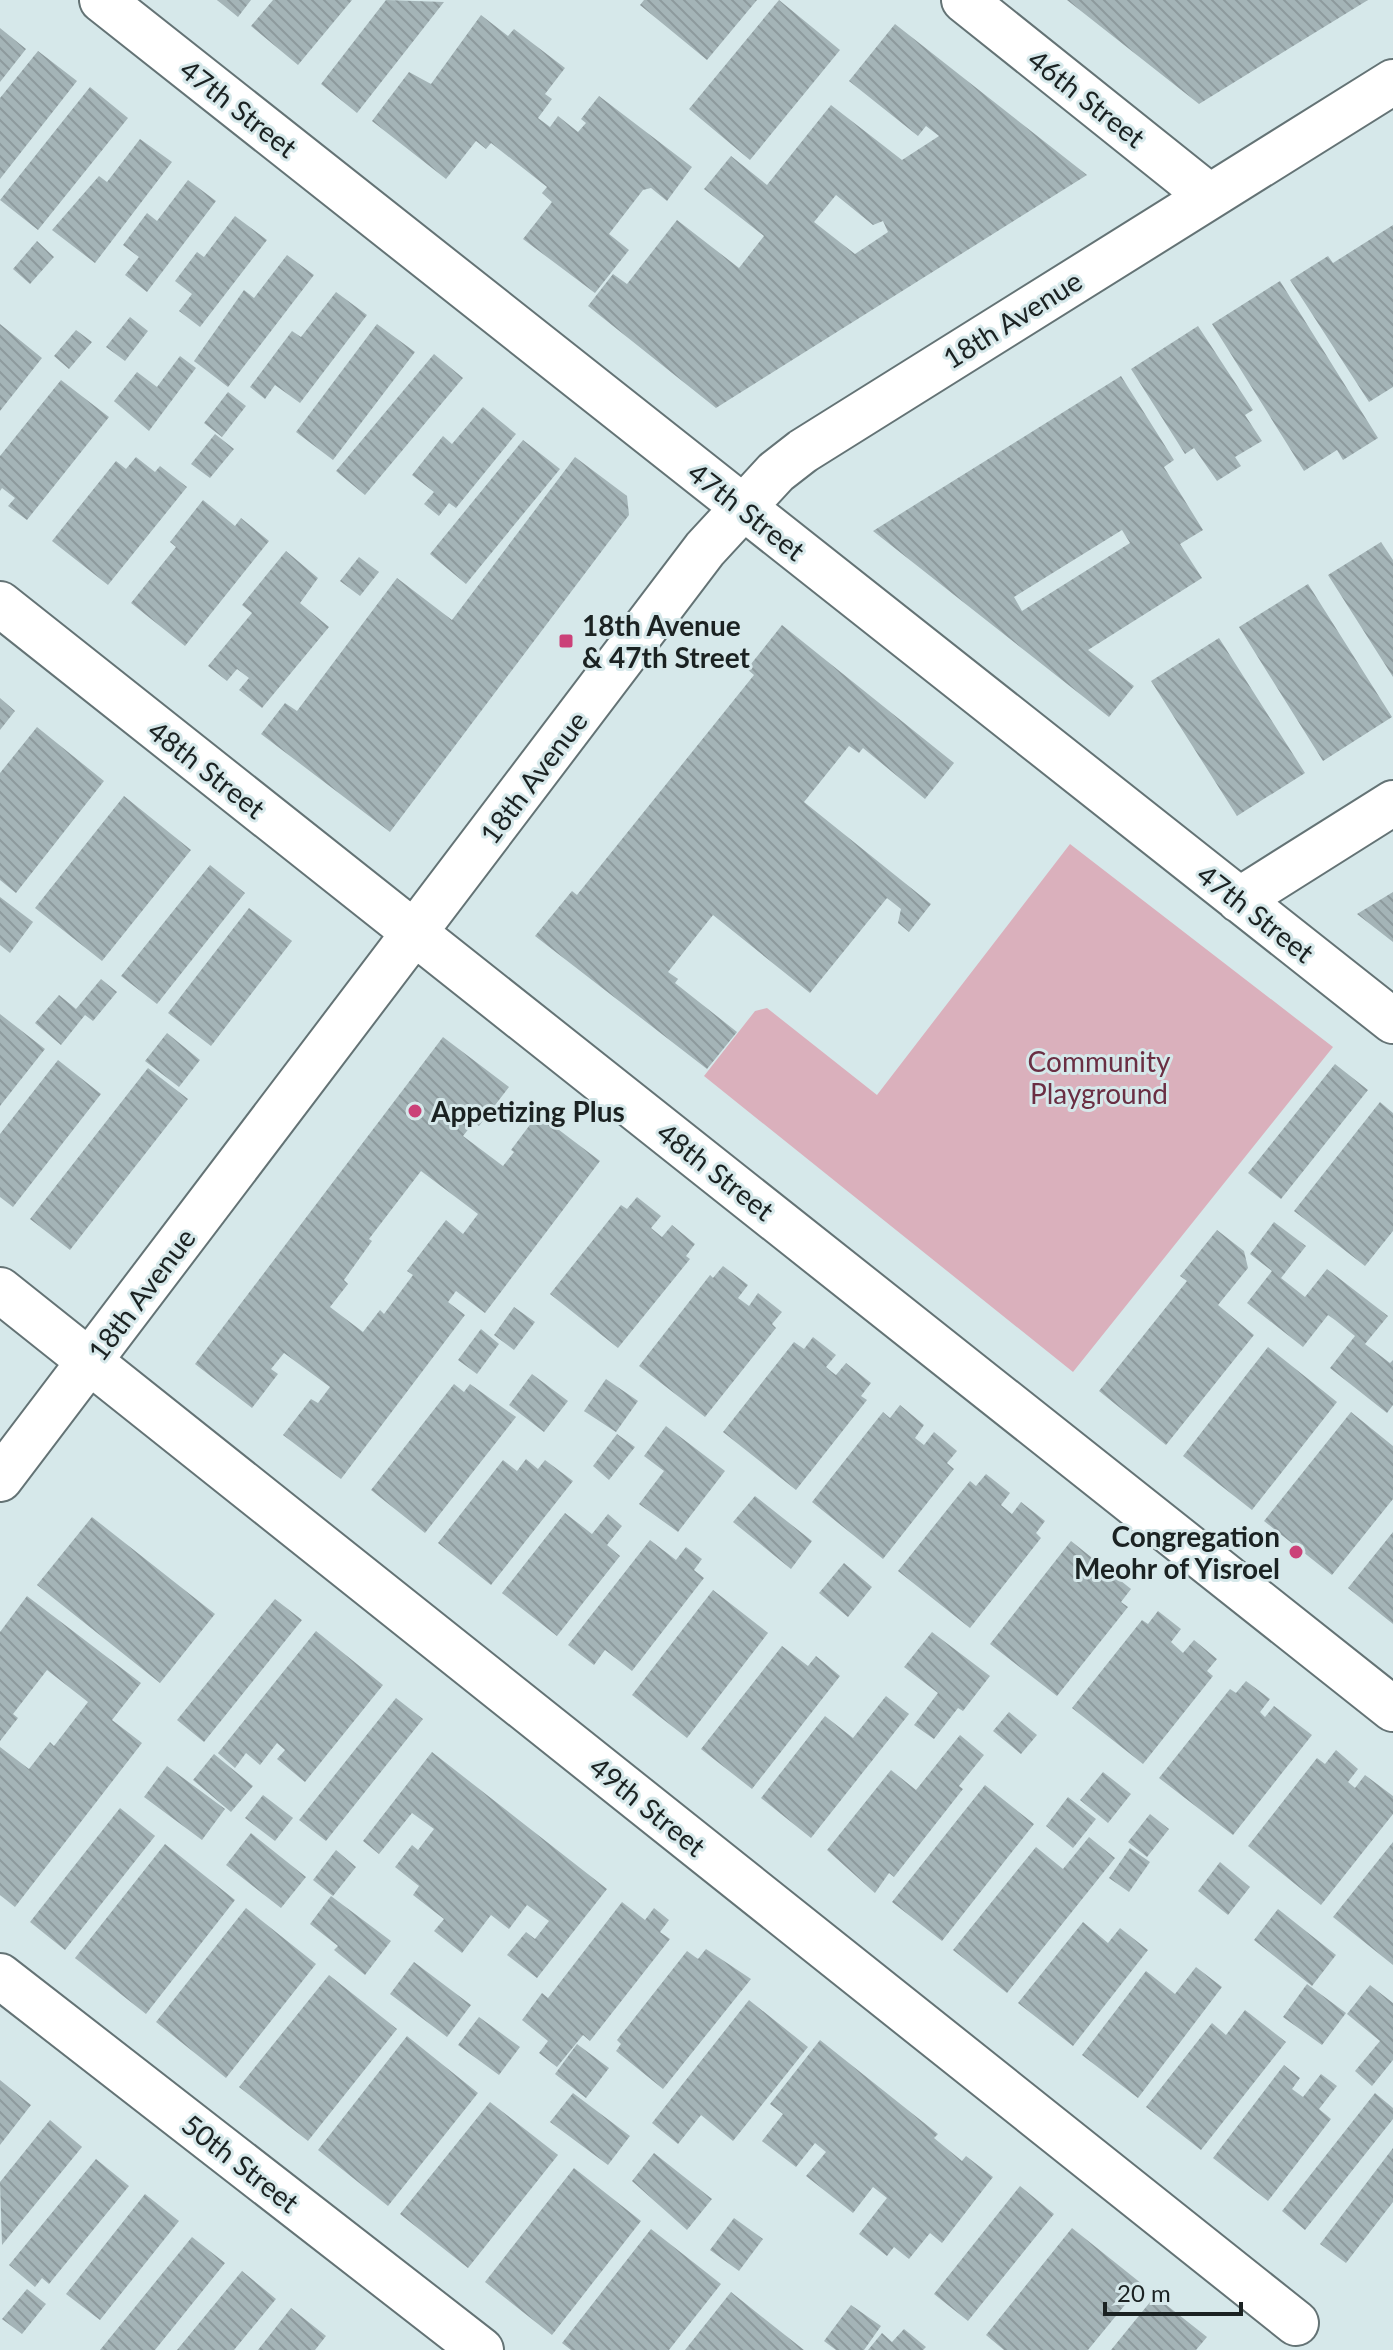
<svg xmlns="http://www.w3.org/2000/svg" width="1393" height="2350" font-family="Lato,sans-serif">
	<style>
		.park { fill: #dab0bc }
		.building { fill: url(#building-back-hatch); fill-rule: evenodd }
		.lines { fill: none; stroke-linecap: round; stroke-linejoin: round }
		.minor-casing { stroke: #647375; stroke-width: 48 }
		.minor { stroke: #fff; stroke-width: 44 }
		.poi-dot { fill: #cb4178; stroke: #d6e8ea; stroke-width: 3 }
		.labels { text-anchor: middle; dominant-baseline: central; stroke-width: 6; stroke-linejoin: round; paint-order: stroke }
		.street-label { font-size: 28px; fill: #1b2222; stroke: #d6e8ea }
		.poi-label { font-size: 28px; font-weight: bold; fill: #1b2222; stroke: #d6e8ea; text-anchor: start }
		.park-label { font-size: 28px; fill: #6a2e43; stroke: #d6e8ea }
	</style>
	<defs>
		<pattern id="building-back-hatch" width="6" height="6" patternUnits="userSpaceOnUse" patternTransform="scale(2)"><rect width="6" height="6" fill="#a4b4b7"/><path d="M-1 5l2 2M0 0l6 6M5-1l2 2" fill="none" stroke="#8d9a9d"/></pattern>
	</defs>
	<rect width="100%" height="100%" fill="#d6e8ea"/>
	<path class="park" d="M1070,844L1333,1047L1073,1372L704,1076L755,1011L767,1008L877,1095Z"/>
	<path class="building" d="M217,0H251L238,17Z
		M273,0H352L298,65L251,26Z
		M386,0L444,2L357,113L321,84Z
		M644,0H757L707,60L640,5Z
		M779,0L840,50L750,160L689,109Z
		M1067,0H1368L1199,104Z
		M481,15L508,36L514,29L565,68L545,94L552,99L538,118L550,127L558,116L578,132L586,123L581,119L599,96L692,167L667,201L651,188L643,190L609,234L629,250L595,293L523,239L552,202L542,193L547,187L491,143L486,149L476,141L446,179L372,121L409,72L431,84Z
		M895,24L1087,175L716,408L588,306L613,274L627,284L677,220L739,268L764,236L704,189L731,156L767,185L831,105L902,160L939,136L926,126L918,136L849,81ZM836,195L873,225L883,221L888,232L855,254L814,222Z
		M0,28L26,49L0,82Z
		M38,51L77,81L0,179V98Z
		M90,87L128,118L38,230L0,200Z
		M140,139L172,162L95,263L52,230L99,176L107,182Z
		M188,180L216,201L147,292L125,275L139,257L123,245L147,213L157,221Z
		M235,216L267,240L200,327L179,311L192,294L175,281L197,252L204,257Z
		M1393,225V387L1369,402L1290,280L1328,256L1333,263Z
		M37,241L54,257L30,284L13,269Z
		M287,255L314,275L228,387L194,361L244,290L254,298Z
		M1280,281L1378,438L1343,460L1337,450L1304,471L1212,324Z
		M336,292L367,315L300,403L275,385L265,399L250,387L292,331L301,337Z
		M130,317L148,331L125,361L106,347Z
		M0,324L42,358L0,411Z
		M377,324L415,352L333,460L296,432Z
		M1198,326L1253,410L1245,415L1262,441L1235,457L1241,466L1217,481L1194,448L1185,454L1131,369Z
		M76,330L92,342L69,369L54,356Z
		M434,354L463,378L365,495L336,471Z
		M180,356L196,368L149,431L114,401L137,372L157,387Z
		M1121,376L1174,460L1164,467L1203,530L1180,544L1202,578L1088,650L1134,686L1109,717L873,531ZM1122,530L1130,543L1022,611L1014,597Z
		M61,380L109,417L27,520L8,506L15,498L2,488L0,491V456Z
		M228,392L246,406L222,437L204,423Z
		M483,407L516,434L456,508L449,503L439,516L424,504L434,492L412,475L443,436L452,444Z
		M215,434L234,449L210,478L191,464Z
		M523,440L560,469L466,584L430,554Z
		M136,457L155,472L160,466L187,487L108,585L52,541L116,461L126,469Z
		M575,457L627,496L629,515L390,832L261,734L285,703L297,711L397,578L452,620Z
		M203,500L235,526L241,518L269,541L185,646L131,603L176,547L170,542Z
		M1381,542L1393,560V677L1328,575Z
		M286,551L318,578L300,603L329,627L262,708L239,690L249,678L237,669L227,681L208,666L252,613L242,605Z
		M359,557L379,572L360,596L340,581Z
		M1308,584L1392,717L1323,761L1239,627Z
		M782,625L954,763L925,799L863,748L859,753L849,746L804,802L931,904L909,932L898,923L901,909L887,898L810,993L713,915L668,972L678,979L675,983L737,1032L707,1069L535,936L572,891L577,895L754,675L747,669Z
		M1219,638L1305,773L1237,816L1151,681Z
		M0,698L15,711L0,730Z
		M37,727L104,781L16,893L0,880V773Z
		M124,796L191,850L102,961L35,908Z
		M210,865L245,893L157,1004L121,976Z
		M1393,892V942L1357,914Z
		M0,897L33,922L10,953L0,945Z
		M249,908L292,941L211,1046L168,1013Z
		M101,979L117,992L93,1021L85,1015L61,1045L35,1023L59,995L76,1009Z
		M0,1014L45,1049L0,1106Z
		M167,1033L200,1060L179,1087L145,1061Z
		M443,1037L509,1087L479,1126L474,1122L463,1136L503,1166L514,1152L511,1150L538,1114L600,1161L485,1313L456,1291L448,1302L465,1315L341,1479L283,1435L311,1399L318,1403L330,1387L284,1353L271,1369L278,1374L252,1408L195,1364ZM421,1171L478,1214L463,1234L446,1220L407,1271L413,1275L384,1314L380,1310L363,1332L330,1307L348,1284L344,1280L372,1241L369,1239Z
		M58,1060L101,1094L13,1207L0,1197V1134Z
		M1335,1064L1368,1090L1281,1199L1248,1173Z
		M148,1068L188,1099L70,1250L30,1219Z
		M1380,1102L1393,1113V1231L1365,1266L1294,1211Z
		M637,1197L661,1216L651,1228L662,1237L672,1225L695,1244L686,1256L690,1259L618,1348L550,1294L621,1205L627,1209Z
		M1274,1222L1306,1246L1281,1278L1305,1297L1327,1269L1388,1316L1365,1344L1390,1363L1393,1360V1405L1387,1413L1330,1368L1355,1336L1335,1320L1328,1315L1303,1347L1247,1303L1272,1271L1250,1254Z
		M1217,1230L1244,1251L1248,1268L1218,1305L1254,1335L1166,1445L1099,1391L1187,1281L1180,1276Z
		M723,1266L748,1285L738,1298L749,1306L758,1293L782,1312L772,1324L776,1328L705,1417L639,1366L710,1275L713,1278Z
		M514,1307L535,1322L514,1350L494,1335Z
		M481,1329L499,1344L477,1374L458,1360Z
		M813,1337L836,1355L826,1367L832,1372L836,1375L846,1363L871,1383L861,1396L867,1400L796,1490L723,1432L794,1342L804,1349Z
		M1268,1347L1337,1402L1252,1510L1183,1456Z
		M532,1374L568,1401L544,1432L509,1405Z
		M606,1379L638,1401L616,1432L584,1411Z
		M454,1384L464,1392L470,1384L516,1417L425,1533L371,1490Z
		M900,1405L924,1425L915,1438L924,1445L934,1432L957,1451L947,1463L954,1469L883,1559L812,1502L883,1412L890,1418Z
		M1351,1412L1393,1446V1499L1332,1575L1264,1521Z
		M666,1426L725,1471L678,1532L639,1504L664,1471L644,1456Z
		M617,1434L635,1447L609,1480L593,1466Z
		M526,1459L538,1469L545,1460L573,1481L491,1585L438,1543L503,1460L517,1471Z
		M986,1474L1010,1493L1001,1505L1012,1514L1021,1502L1045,1521L1036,1533L1041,1538L970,1628L898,1571L970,1481L976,1486Z
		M755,1496L812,1541L791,1569L733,1522Z
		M565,1513L592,1534L608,1514L622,1526L607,1545L620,1556L557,1636L502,1593Z
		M92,1517L215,1614L160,1683L37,1585Z
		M1393,1532V1624L1348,1588Z
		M650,1540L676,1560L686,1547L702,1559L694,1570L704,1578L632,1671L605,1650L594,1665L568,1645Z
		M1071,1541L1131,1589L1121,1602L1128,1607L1057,1696L990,1644Z
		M844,1563L872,1587L848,1617L819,1593Z
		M713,1590L768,1633L687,1738L632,1695Z
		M27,1596L141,1683L112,1720L142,1743L15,1907L0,1895V1747L29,1769L50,1742L54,1746L88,1702L47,1670L13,1714L18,1718L0,1741V1632Z
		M275,1599L302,1620L204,1742L177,1720Z
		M1158,1611L1181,1629L1171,1642L1183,1653L1194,1640L1217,1659L1207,1671L1213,1676L1143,1764L1072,1708L1142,1620L1148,1624Z
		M316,1631L383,1685L305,1782L277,1759L285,1750L277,1743L260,1765L246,1753L235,1768L218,1753Z
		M932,1632L990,1676L963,1711L958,1708L934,1739L914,1725L938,1693L904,1667Z
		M782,1646L808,1666L816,1656L840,1676L752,1789L701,1749Z
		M1246,1681L1270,1699L1260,1712L1265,1717L1274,1706L1312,1735L1233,1835L1159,1778L1230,1689L1236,1693Z
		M886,1696L909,1714L811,1838L761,1798L825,1716L853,1738Z
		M396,1698L423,1719L326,1841L299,1820Z
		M1009,1712L1037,1735L1021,1754L993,1731Z
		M960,1735L984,1755L959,1786L963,1789L894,1877L889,1873L875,1893L827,1850L891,1770L916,1790Z
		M1336,1750L1358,1769L1348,1782L1355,1788L1365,1775L1393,1796V1814L1321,1905L1248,1846L1317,1758L1325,1764Z
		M432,1752L607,1889L537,1978L507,1955L526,1932L535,1939L549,1921L527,1905L509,1929L491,1915L462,1953L434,1931L444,1919L413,1895L419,1886L395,1867L412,1845L418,1850L434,1829L412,1813L379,1854L363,1841Z
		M214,1754L253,1786L231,1812L193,1780Z
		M167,1766L225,1809L202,1840L144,1797Z
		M1103,1772L1131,1794L1108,1823L1080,1800Z
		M985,1785L1034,1824L942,1941L892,1902Z
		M263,1795L293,1818L275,1841L245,1818Z
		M1068,1797L1096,1819L1073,1848L1046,1826Z
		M120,1808L155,1836L65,1950L30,1922Z
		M1150,1814L1169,1829L1147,1857L1128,1842Z
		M251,1833L306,1877L281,1908L226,1865Z
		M1089,1837L1115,1858L1007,1993L953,1950L1036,1847L1063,1869Z
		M1393,1842V1965L1333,1917Z
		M165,1844L235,1900L146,2014L75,1958Z
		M1130,1848L1150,1862L1129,1892L1109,1878Z
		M336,1850L356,1867L333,1896L313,1880Z
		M1220,1862L1250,1887L1228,1915L1198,1891Z
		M331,1896L391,1941L365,1975L334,1950L338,1946L310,1924Z
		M622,1902L645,1920L654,1908L669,1920L660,1932L670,1939L590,2041L583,2035L557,2067L539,2053L548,2041L522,2020L542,1993L548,1998Z
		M246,1908L316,1964L226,2078L156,2022Z
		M1278,1909L1336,1955L1312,1986L1254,1940Z
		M1083,1922L1108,1943L1120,1928L1148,1950L1073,2046L1018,2003Z
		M706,1949L751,1979L663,2089L616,2051L621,2044L617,2040L687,1951L698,1959Z
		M414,1962L471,2005L447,2037L390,1994Z
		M1196,1967L1222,1987L1138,2098L1082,2055L1146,1971L1175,1994Z
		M329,1975L397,2029L308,2141L239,2087Z
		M1307,1984L1346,2013L1322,2045L1283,2017Z
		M1370,1985L1393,2003V2060L1372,2086L1355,2071L1380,2041L1347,2014Z
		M749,2000L808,2047L733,2141L701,2115L678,2144L652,2123Z
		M1245,2010L1286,2042L1201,2150L1146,2107L1212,2023L1226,2035Z
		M479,2017L520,2047L499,2075L458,2045Z
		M407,2036L478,2093L388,2206L318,2150Z
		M820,2040L938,2134L934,2138L962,2161L966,2156L993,2177L942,2243L930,2233L909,2259L894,2247L887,2256L859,2234L887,2198L873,2187L853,2213L806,2176L826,2152L815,2143L796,2167L762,2141L783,2114L770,2104Z
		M577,2044L609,2068L586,2098L555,2074Z
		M1284,2065L1300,2078L1292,2089L1303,2097L1321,2074L1337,2086L1319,2109L1331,2119L1268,2201L1213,2158Z
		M0,2080L31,2105L0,2145Z
		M573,2093L630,2136L608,2165L550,2122Z
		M1375,2093L1393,2108V2119L1305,2230L1282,2211Z
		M490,2102L558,2155L468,2268L400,2214Z
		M50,2120L82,2147L2,2245L0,2182Z
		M1393,2148V2202L1346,2263L1320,2244Z
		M654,2153L712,2199L687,2230L632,2181Z
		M96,2159L129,2186L49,2284L42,2278L35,2287L9,2265Z
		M574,2168L641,2221L552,2335L485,2282Z
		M1020,2186L1054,2214L968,2321L934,2294Z
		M145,2194L179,2221L100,2320L66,2294Z
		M734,2218L763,2239L739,2271L710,2250Z
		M1072,2228L1142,2284L1088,2350H1004L986,2335Z
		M651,2229L721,2284L669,2350H571L562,2343Z
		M192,2237L225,2263L155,2350H100Z
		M242,2271L276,2299L234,2350H177Z
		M27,2289L46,2304L22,2334L2,2319Z
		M731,2292L766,2320L804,2350H685Z
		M1155,2296L1207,2337L1196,2350H1111Z
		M851,2305L881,2326L864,2350H836L824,2341Z
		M291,2308L326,2336L315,2350H258Z
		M904,2329L926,2347L923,2350H868L882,2333L892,2342Z"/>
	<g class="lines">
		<g class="minor-casing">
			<path id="minor" d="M102,0L1393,1021
				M964,0L1209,196
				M0,604L1393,1709
				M1239,900L1393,803
				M0,1290L1296,2323
				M0,1479L705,549L776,472L803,451L1393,82
				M0,1976L481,2350"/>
		</g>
		<use href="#minor" class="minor"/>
	</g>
	<g class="poi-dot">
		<rect x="558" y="633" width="16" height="16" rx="4"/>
		<circle cx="415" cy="1111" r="8"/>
		<circle cx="1296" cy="1552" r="8"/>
	</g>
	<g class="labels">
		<g class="street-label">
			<text transform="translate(1087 98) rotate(38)">46th Street</text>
			<text transform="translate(239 108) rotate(38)">47th Street</text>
			<text transform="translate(1012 319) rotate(-32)">18th Avenue</text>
			<text transform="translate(747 511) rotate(38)">47th Street</text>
			<text transform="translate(207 769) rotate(38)">48th Street</text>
			<text transform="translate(533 777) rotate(-53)">18th Avenue</text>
			<text transform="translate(1256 913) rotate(38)">47th Street</text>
			<text transform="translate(716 1171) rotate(38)">48th Street</text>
			<text transform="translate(141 1294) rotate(-53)">18th Avenue</text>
			<text transform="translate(648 1806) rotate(39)">49th Street</text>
			<text transform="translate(241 2163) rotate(38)">50th Street</text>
		</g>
		<g class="poi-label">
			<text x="582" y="625">18th Avenue<tspan x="582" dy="32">&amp; 47th Street</tspan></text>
			<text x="431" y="1111">Appetizing Plus</text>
			<text x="1280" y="1536" text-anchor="end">Congregation<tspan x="1280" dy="32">Meohr of Yisroel</tspan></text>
		</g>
		<g class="park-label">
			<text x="1099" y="1061">Community<tspan x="1099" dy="32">Playground</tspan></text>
		</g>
	</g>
	<path d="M1105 2302v12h136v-12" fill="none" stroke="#1b2222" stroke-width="4"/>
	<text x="1117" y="2302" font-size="24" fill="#1b2222" stroke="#d6e8ea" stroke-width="6" paint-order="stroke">20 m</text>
</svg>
